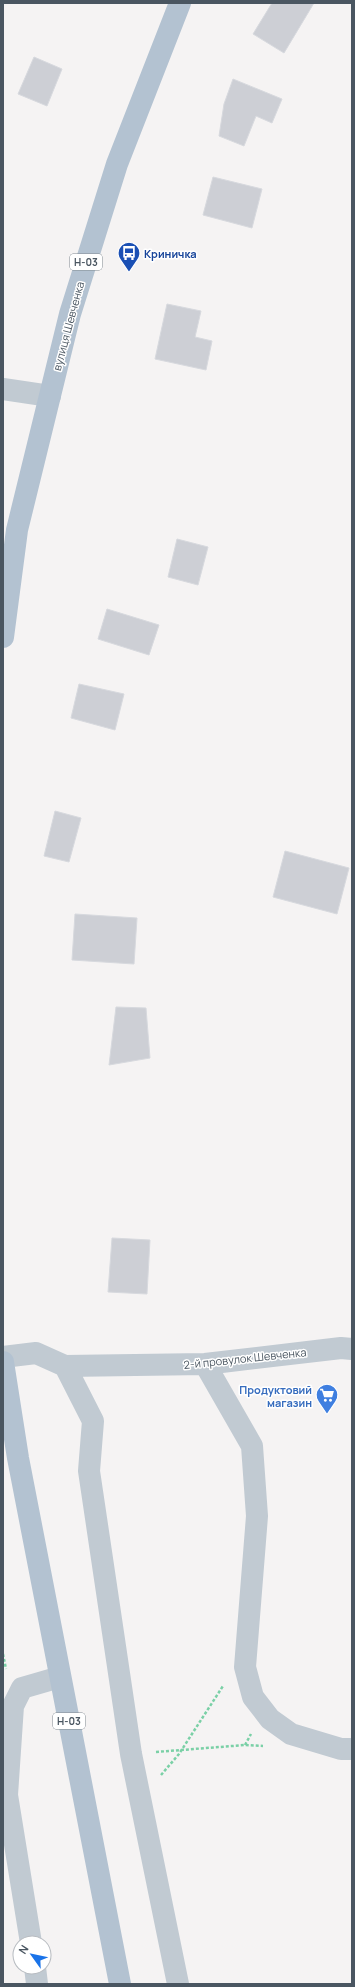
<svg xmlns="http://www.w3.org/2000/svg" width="355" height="1987" font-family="Manrope,sans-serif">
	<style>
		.building { fill: #cdcfd5; stroke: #d7d9de }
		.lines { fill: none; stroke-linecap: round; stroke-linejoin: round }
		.path { stroke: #7ad0a6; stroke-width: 2.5; stroke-dasharray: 3 2; stroke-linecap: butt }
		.minor { stroke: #c1cad2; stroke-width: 22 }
		.major { stroke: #b3c2d1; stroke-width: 22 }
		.labels { text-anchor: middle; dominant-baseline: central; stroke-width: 3; stroke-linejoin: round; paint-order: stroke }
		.shield { fill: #fff; stroke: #808990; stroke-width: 1 }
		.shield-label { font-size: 10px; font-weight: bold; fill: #4a5661 }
		.transit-label { font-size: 11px; font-weight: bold; fill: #164399; stroke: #fff; text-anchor: start }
		.street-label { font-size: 11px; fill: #4a5661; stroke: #fff }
		.shop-label { font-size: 11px; font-weight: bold; fill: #366cbe; stroke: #fff; text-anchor: end }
	</style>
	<rect width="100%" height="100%" fill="#f5f3f3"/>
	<path class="building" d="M272,3H314L284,53L253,34Z
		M34,57L62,69L47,106L18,94Z
		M233,79L282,99L272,123L256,116L244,146L219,136L224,104Z
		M213,177L262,189L252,228L203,215Z
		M167,304L201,311L195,337L212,341L206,370L155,359Z
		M177,539L208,547L198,585L168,577Z
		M107,609L159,625L149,655L98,639Z
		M79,684L124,694L115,730L71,718Z
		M55,811L81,818L69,862L44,856Z
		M285,851L349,868L337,914L273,897Z
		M75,914L137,918L134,964L72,960Z
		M116,1007L146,1008L150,1058L109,1065Z
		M112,1238L150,1240L147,1294L108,1292Z"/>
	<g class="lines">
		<path class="path" d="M3,1654L6,1669
			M245,1745L251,1734
			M156,1752L245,1745L263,1746
			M161,1775L179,1754L223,1686"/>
		<path class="minor" d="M3,389L50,396
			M3,1357L36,1353L65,1366L93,1421L89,1471L131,1754L178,1984
			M205,1364L252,1446L257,1516L245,1667L253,1697L270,1719L291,1734L341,1749H352
			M65,1366L205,1364L341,1348L352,1349
			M31,1943L7,1795L13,1706L22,1688L60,1677
			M35,1967L37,1984"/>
		<path class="major" d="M3,637L17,530L70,314L117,164L180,3
			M3,1362L18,1458L120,1984"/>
	</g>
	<defs>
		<g id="bus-pin" transform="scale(1.15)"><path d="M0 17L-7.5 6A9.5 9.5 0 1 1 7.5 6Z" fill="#1a4fb4" stroke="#fff"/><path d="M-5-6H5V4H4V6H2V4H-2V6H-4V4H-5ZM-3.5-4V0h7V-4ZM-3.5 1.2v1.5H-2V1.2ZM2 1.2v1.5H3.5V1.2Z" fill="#fff"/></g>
		<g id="supermarket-pin" transform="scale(1.15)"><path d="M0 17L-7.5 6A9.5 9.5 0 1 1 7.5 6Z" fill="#3f7fe0" stroke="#fff"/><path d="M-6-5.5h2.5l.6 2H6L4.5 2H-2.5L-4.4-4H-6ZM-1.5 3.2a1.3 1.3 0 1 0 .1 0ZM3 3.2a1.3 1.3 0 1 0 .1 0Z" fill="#fff"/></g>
	</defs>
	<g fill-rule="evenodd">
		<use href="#bus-pin" x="129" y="253"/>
		<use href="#supermarket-pin" x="327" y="1395"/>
	</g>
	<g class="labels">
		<g class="shield">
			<rect x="70" y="254" width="32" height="16" rx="3"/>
			<rect x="53" y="1713" width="32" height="16" rx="3"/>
		</g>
		<g class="shield-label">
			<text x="86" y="262">Н-03</text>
			<text x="69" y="1721">Н-03</text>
		</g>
		<g class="transit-label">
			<text x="144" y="253">Криничка</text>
		</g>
		<g class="street-label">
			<text transform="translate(68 326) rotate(-75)">вулиця Шевченка</text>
			<text transform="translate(245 1358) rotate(-6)">2-й провулок Шевченка</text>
		</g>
		<g class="shop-label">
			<text x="312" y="1389">Продуктовий<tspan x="312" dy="13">магазин</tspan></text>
		</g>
	</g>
	<rect width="355" height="1987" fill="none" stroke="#4a5661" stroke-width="8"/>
	<g transform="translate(32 1955) rotate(303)"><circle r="19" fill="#ffffff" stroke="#b7bbc0"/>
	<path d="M0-3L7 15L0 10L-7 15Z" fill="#1a73e8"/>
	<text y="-6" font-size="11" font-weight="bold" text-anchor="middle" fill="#4a5661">N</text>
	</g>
</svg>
